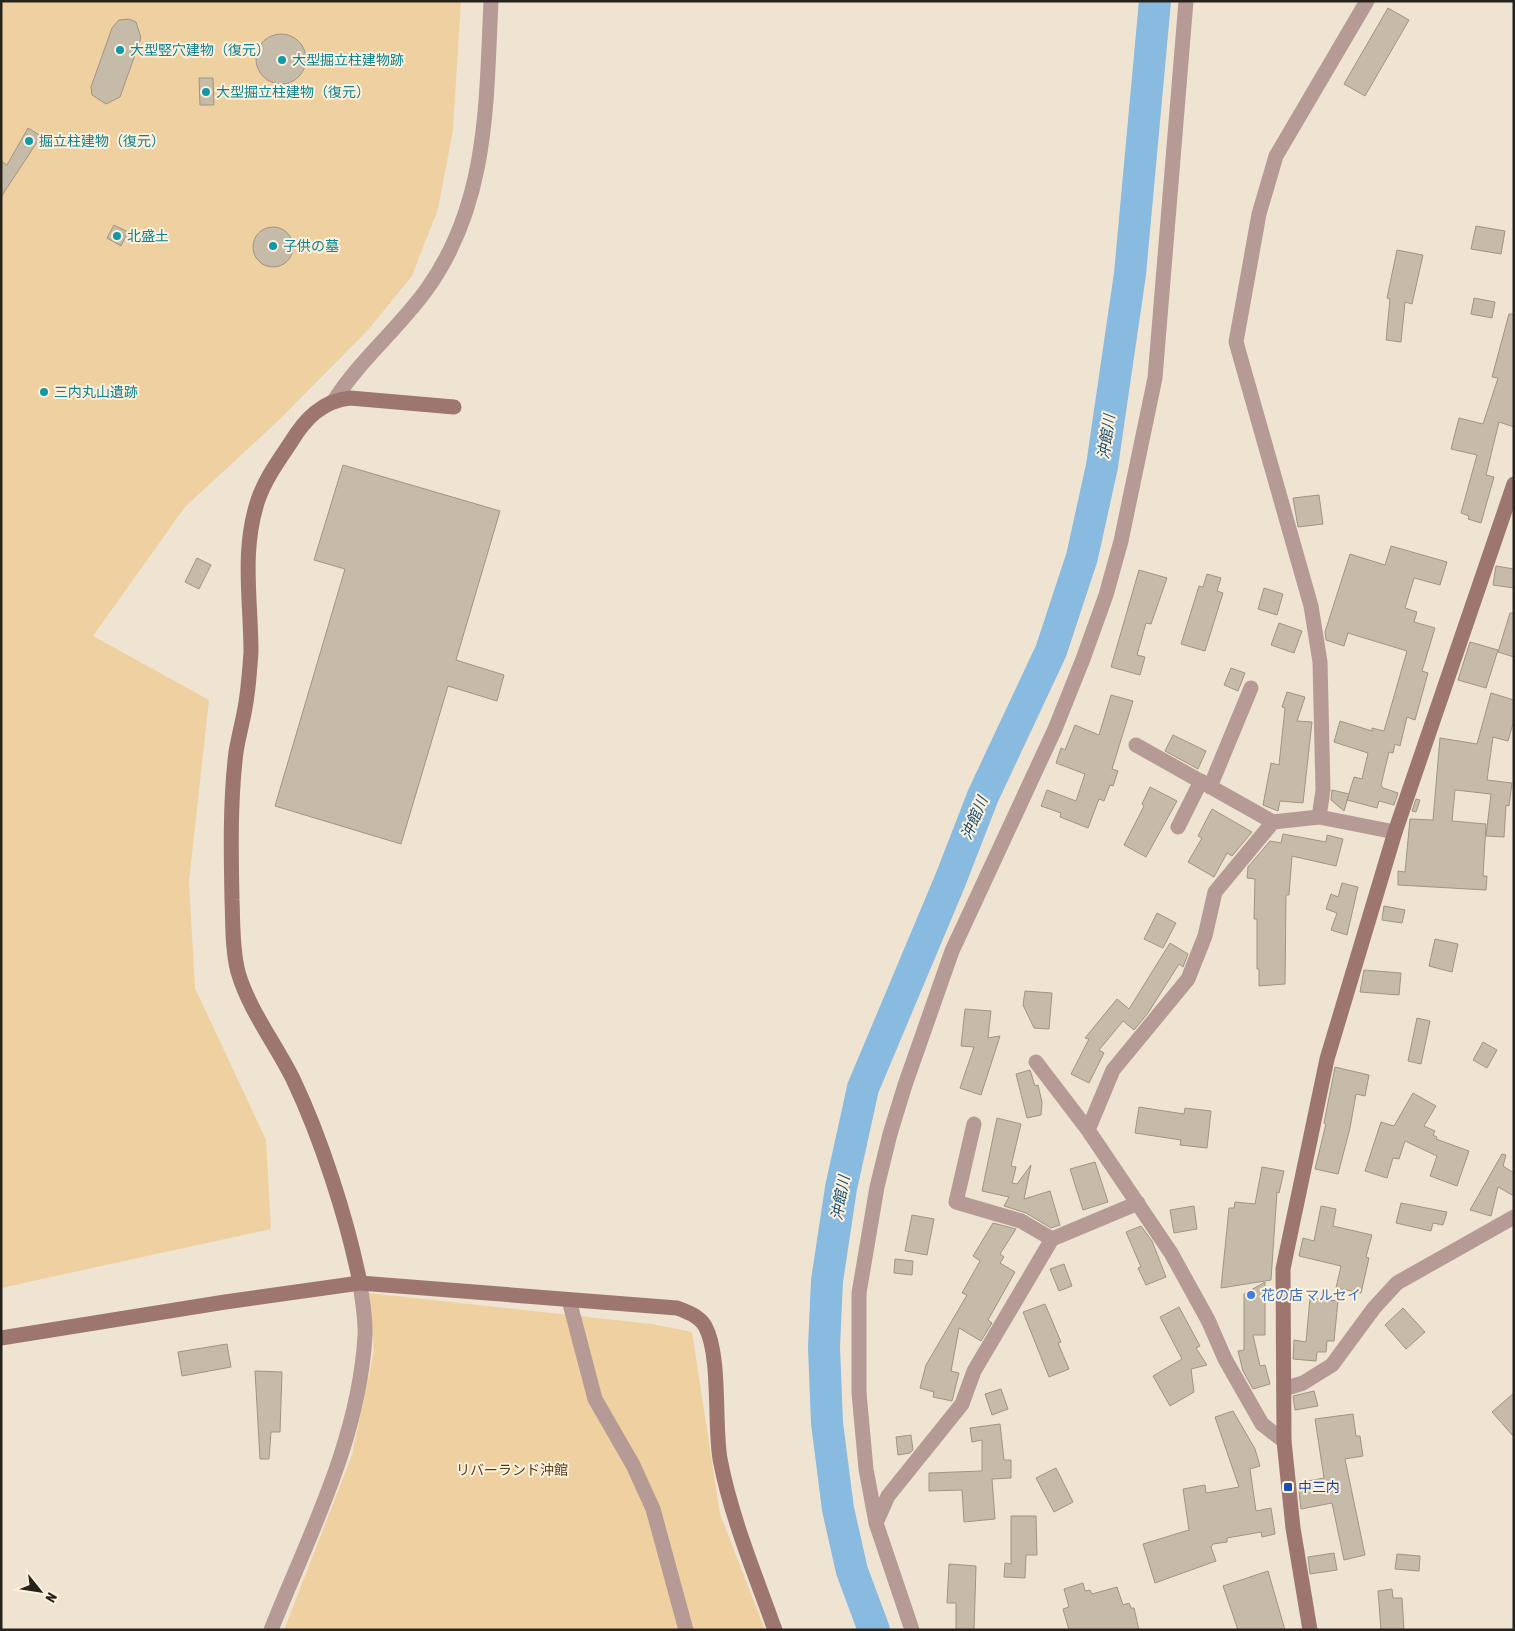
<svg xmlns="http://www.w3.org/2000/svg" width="1515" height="1631" font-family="'Asap Condensed','Noto Sans JP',sans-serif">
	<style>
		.green { fill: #efd1a1 }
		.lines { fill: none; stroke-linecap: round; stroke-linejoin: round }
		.river { stroke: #89bae0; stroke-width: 32 }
		.building { fill: #c6bba8; stroke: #a09583 }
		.street { stroke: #b69a96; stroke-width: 15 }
		.secondary { stroke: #9e7670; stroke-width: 15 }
		.culture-dot { fill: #0f9aa8; stroke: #fdf1de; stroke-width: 2 }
		.shop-dot { fill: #3f7fe0; stroke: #fdf1de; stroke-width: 2 }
		.transit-dot { fill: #1a4fb4; stroke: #fdf1de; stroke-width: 2 }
		.labels { text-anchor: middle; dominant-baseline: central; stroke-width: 4; stroke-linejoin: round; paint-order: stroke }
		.culture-label { font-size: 14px; fill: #0d838f; stroke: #fdf1de; text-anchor: start }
		.shop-label { font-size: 14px; fill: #366cbe; stroke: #fdf1de; text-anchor: start }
		.park-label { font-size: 14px; fill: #553f17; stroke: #fdf1de }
		.transit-label { font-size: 14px; fill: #164399; stroke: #fdf1de; text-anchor: start }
		.water-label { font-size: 15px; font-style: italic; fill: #134d72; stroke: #fdf1de }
	</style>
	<rect width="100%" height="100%" fill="#efe4d1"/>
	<path class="green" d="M1,1H461L453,130L438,209L412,276L368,330L279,420L185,507L93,636L209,700L189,882L195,988L266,1140L271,1229L1,1288Z
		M369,1293L652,1324L692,1332L720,1514L765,1630H284L352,1455L374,1351Z"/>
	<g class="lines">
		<path class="river" d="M874,1630L852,1571L838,1509L827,1423L824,1347L827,1281L841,1188L863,1088L950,881L983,796L1051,651L1082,557L1102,466L1130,274L1155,1"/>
	</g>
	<path class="building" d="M1388,8L1409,20L1365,96L1344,84Z
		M129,19L136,22L141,38L120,97L106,104L92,95L91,87L112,28L119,20Z
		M256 59a25 25 0 1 1 50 0a25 25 0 1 1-50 0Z
		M199,78H213L214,105H200Z
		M28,128L41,136L1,197V161L7,165Z
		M114,225L128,232L121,246L107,238Z
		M1476,226L1505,231L1501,254L1471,249Z
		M253 247a20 20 0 1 1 40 0a20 20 0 1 1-40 0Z
		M1397,250L1423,255L1412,304L1405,302L1401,342L1386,340L1390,299L1387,298Z
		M1474,298L1495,302L1492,318L1471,314Z
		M1509,314H1514V427L1499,422L1486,475L1494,477L1481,523L1468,519L1469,516L1461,513L1477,455L1451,449L1459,418L1483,424L1498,378L1492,377Z
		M343,465L500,511L456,660L504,675L497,701L448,686L401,844L275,806L345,569L314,560Z
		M1319,495L1323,524L1298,527L1293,498Z
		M1391,546L1447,562L1440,585L1414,578L1405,608L1417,612L1414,622L1435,628L1422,671L1428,673L1415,720L1407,717L1400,746L1395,744L1393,753L1389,752L1381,785L1383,788L1398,793L1394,805L1379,801L1377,808L1347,800L1354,777L1362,779L1368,753L1334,742L1340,721L1372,731V728L1384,731L1407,651L1348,633L1344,646L1326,640L1325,632L1350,554L1385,565Z
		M197,558L211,565L199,589L185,582Z
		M1496,566L1514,569V588L1493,585Z
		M1139,570L1167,578L1151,624L1146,623L1137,655L1145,657L1140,675L1111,667Z
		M1207,574L1221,578L1217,591L1223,593L1205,651L1181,644L1199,586L1203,587Z
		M1264,588L1283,594L1277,615L1258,609Z
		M1510,613H1514V657L1498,652Z
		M1279,623L1302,631L1294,653L1271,645Z
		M1470,642L1498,650L1486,688L1458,680Z
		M1231,668L1245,673L1238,691L1224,685Z
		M1287,692L1305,697L1297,721L1312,722L1303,803L1280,801L1278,811L1263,805L1271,763L1279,765L1285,708L1282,707Z
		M1491,693L1514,700V720L1508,741L1493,737L1487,780L1512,783L1509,806L1506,805L1504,837L1486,836L1491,794L1455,790L1452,821L1486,824L1483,876H1487L1486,890L1398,885V871L1405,872L1410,819L1433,820L1440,738L1477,744Z
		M1111,695L1133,701L1112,769L1118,771L1113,786L1110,785L1104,801L1099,799L1088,828L1060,817L1061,813L1041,806L1047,790L1076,801L1085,774L1056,763L1061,748L1065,750L1075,725L1099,735Z
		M1173,735L1206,751L1198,769L1165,751Z
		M1150,787L1177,801L1146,857L1124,845L1144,806L1142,804Z
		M1332,790L1349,794L1344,811L1331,800Z
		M1416,799L1420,800L1416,812L1412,811Z
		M1212,809L1252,832L1232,856L1227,853L1214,877L1188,862L1202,838L1198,836Z
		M1283,834L1326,842L1327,835L1343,839L1336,866L1292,856L1289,895H1286L1285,984L1259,986V969H1257V919H1254L1255,879L1247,878L1248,867L1270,841L1281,843Z
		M1342,883L1358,887L1347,935L1331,930L1337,913L1326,909L1331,894L1338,897Z
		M1384,906L1405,910L1402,923L1382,920Z
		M1157,913L1176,923L1163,948L1144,939Z
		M1435,939L1458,944L1452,972L1429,966Z
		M1170,943L1188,954L1183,967L1179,964L1148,1013L1134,1030L1123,1021L1099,1050L1104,1053L1089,1083L1071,1074L1089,1039L1085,1038L1117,999L1129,1009Z
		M1364,970L1401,973L1399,995L1360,992Z
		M1025,991L1052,993L1049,1029L1034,1028L1023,1005Z
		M965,1009L991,1011L988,1038L1000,1036L981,1095L960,1088L974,1047L961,1046Z
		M1417,1018L1430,1021L1421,1064L1408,1061Z
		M1483,1042L1497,1050L1487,1068L1473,1060Z
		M1335,1067L1369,1075L1365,1096L1356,1094L1350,1128L1338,1174L1315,1169L1326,1124L1324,1123Z
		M1030,1070L1035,1086L1038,1085L1042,1102L1041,1115L1027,1118L1016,1074Z
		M1413,1093L1436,1106L1424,1126L1435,1131L1433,1135L1437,1137L1436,1139L1469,1151L1457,1186L1430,1176L1437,1156L1405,1141L1399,1159L1393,1158L1387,1178L1365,1171L1381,1122L1394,1126Z
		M1139,1107L1184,1114L1185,1108L1211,1111L1207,1148L1180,1145L1181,1140L1135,1133Z
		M997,1118L1021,1124L1011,1166L1016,1167L1012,1183L1017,1184L1031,1165L1024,1199L1050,1191L1060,1225L1051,1228L1026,1213L1004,1206L1009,1197L982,1191Z
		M1502,1154L1506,1155L1503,1166L1514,1173V1196L1498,1187L1491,1216L1470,1210Z
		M1095,1162L1108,1202L1083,1210L1070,1169Z
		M1262,1167L1284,1171L1279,1193L1277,1192L1271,1280L1221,1288L1229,1208H1234L1235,1202L1255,1204Z
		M1401,1203L1447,1212L1443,1225L1433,1223L1431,1231L1396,1223Z
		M1194,1206L1197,1229L1174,1233L1170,1210Z
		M1321,1206L1336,1209L1333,1226L1372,1235L1366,1257L1369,1258L1361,1293L1336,1288L1341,1266L1299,1256L1303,1238L1314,1241Z
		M912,1215L934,1219L927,1255L905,1251Z
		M993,1223L1016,1229L1000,1254L1004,1257L1000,1263L1015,1272L988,1320L992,1323L981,1341L959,1328L951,1371L959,1373L952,1401L933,1397L934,1392L920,1388L926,1365L967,1295L962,1293L980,1261L973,1256Z
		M1141,1226L1152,1241L1166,1277L1146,1285L1138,1268L1141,1267L1126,1232Z
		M895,1259L913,1261L912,1275L894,1273Z
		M1064,1264L1072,1286L1059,1291L1050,1269Z
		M1265,1282V1335H1253L1260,1366L1265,1365L1270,1384L1253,1389L1243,1371L1238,1351L1244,1350V1294Z
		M1310,1298L1338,1301L1334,1341H1327L1326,1352H1317L1316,1361L1293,1359L1294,1340L1306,1342Z
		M1045,1304L1061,1342L1058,1343L1069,1369L1049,1377L1023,1312Z
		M1179,1307L1200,1346L1196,1348L1207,1365L1191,1369L1194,1392L1170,1406L1153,1376L1182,1359L1160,1317Z
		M1403,1308L1425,1332L1406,1349L1385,1325Z
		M227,1344L231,1367L182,1376L178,1352Z
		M255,1371L282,1372L280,1432H271L269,1459H260Z
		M1001,1389L1008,1409L992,1415L985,1394Z
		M1314,1391L1318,1406L1295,1410L1293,1396Z
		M1514,1393V1437L1492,1412Z
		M1233,1411L1255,1449L1260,1466L1250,1469L1256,1511L1271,1508L1275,1534L1262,1537L1261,1532L1227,1538V1542L1213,1544L1211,1547L1216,1561L1155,1583L1143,1544L1189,1530L1183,1489L1205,1485L1206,1493L1239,1487L1215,1417Z
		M1353,1414L1356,1436H1360L1363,1456L1345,1459L1365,1555L1344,1560L1332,1503L1301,1509L1298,1483L1324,1478L1315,1419Z
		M1000,1424L1004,1460H1011V1478L992,1479L995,1519L964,1522L962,1490L929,1491V1473L982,1471V1440L972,1442L970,1428Z
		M911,1435L913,1450L910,1453L898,1455L896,1437Z
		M1056,1468L1073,1502L1054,1512L1036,1478Z
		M1011,1516H1036L1037,1555H1026L1025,1578L1004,1577L1005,1563L1011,1564Z
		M1334,1553L1337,1570L1310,1574L1308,1557Z
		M1397,1554L1420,1556L1419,1571L1395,1569Z
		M949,1564L976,1566L974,1630H956V1603H947Z
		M1268,1571L1285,1630H1238L1223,1586Z
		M1083,1583L1085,1591L1090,1590L1092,1594L1117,1587L1123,1605L1129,1603L1131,1608H1134L1139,1630H1069L1063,1609L1069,1607L1064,1589Z
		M1392,1589L1393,1598H1402L1404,1630H1381L1378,1591Z"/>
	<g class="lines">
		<path class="street" d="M1367,1L1276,156L1259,214L1236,342L1311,606L1320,662L1323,790L1319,817L1395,832
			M335,399C361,359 399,328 427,289C489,202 486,102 491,1
			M1136,745L1273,822L1319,817
			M1210,787L1251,688
			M1178,827L1201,781
			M1036,1062L1088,1130L1171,1253L1208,1320L1225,1359L1262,1424L1284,1441
			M974,1124L956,1202L1021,1221L1052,1239L1138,1203
			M1088,1130L1113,1070L1188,979L1205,936L1215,892L1273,822
			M569,1300L595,1399L633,1465L653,1509L686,1630
			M1284,1389L1303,1383L1332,1365L1374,1308L1397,1283L1514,1217
			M876,1523L888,1496L962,1404L974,1371L1052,1239
			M271,1630C309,1535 359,1440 365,1336C366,1319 362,1300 360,1283
			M912,1630L876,1523L866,1469L859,1393V1293L877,1187L890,1134L905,1085L952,951L1055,729L1083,659L1106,595L1121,541L1155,378L1186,1"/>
		<path class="secondary" d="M360,1283C347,1218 321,1138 293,1079C275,1043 249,1010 238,972C232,949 233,923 232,900C231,851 230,801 236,752C239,733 245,714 247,695C249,681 250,666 251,652C251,601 241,551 258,500C265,479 279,460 291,442C305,419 322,401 350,398L454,407
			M1,1338L225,1302L360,1283L677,1308C688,1312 699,1316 705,1326C721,1355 714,1423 720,1459C731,1517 755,1574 775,1630
			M1310,1630L1293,1528L1284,1441L1283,1269L1327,1059L1395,832L1514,484"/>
	</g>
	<g class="culture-dot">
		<circle cx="120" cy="50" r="5"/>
		<circle cx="282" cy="60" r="5"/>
		<circle cx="206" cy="92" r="5"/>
		<circle cx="29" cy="141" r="5"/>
		<circle cx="117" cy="236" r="5"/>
		<circle cx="273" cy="246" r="5"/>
		<circle cx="44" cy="392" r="5"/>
	</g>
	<circle class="shop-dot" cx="1251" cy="1295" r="5"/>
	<rect class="transit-dot" x="1283" y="1482" width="10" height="10" rx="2.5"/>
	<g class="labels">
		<g class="culture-label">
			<text x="130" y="50">大型竪穴建物（復元）</text>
			<text x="292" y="60">大型掘立柱建物跡</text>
			<text x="216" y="92">大型掘立柱建物（復元）</text>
			<text x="39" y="141">掘立柱建物（復元）</text>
			<text x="127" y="236">北盛土</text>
			<text x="283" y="246">子供の墓</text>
			<text x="54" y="392">三内丸山遺跡</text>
		</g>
		<g class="shop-label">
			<text x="1261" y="1295">花の店 マルセイ</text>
		</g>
		<g class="park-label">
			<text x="512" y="1470">リバーランド沖館</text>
		</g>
		<g class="transit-label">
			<text x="1298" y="1487">中三内</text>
		</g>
		<g class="water-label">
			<text transform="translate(1106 437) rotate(-82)">沖館川</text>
			<text transform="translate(974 818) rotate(-67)">沖館川</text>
			<text transform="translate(840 1198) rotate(-80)">沖館川</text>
		</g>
	</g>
	<rect width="1515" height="1631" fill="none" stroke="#27221b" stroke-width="5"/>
	<g transform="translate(40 1591) rotate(120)" stroke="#fdf1de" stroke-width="4" paint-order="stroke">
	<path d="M0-4L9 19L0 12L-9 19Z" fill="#27221b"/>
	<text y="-8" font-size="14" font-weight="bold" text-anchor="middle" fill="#27221b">N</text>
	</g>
</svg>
